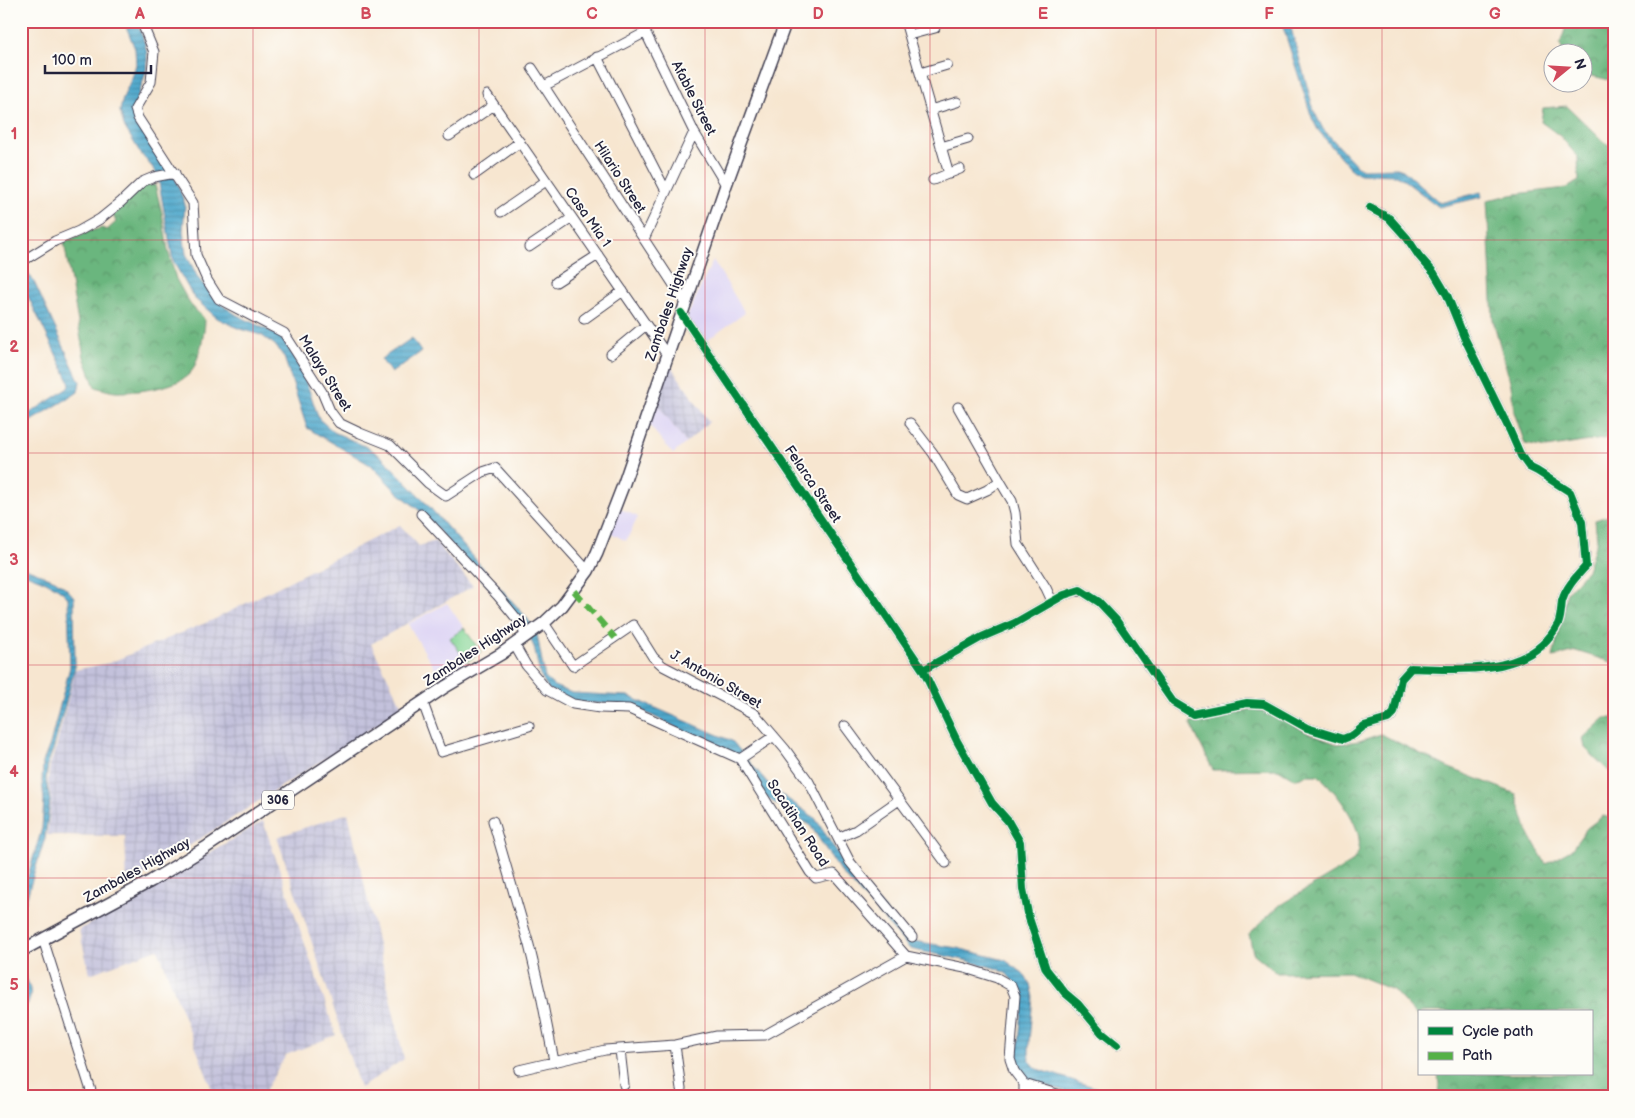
<svg xmlns="http://www.w3.org/2000/svg" width="1635" height="1118" font-family="'Balsamiq Sans',sans-serif">
	<style>
		.built { fill: #ded5f5 }
		.industrial { fill: url(#industrial-grid) }
		.forest { fill: url(#forest-crowns); stroke: #466c5c }
		.park { fill: #84d595; stroke: #537c68 }
		.water { fill: url(#water-rules); stroke: #386584 }
		.lines { fill: none; stroke-linecap: round; stroke-linejoin: round }
		.minor-casing { stroke: #423f51; stroke-width: 11 }
		.major-casing { stroke: #423f51; stroke-width: 14 }
		.minor { stroke: #fff; stroke-width: 9 }
		.major { stroke: #fff; stroke-width: 11 }
		.quiet { stroke: #55b146; stroke-width: 6; stroke-dasharray: 12 6; stroke-linecap: butt }
		.cycleway-casing { stroke: #fdfcf7; stroke-width: 11 }
		.cycleway { stroke: #00873e; stroke-width: 8 }
		.grid { fill: none; stroke: #d1495b; stroke-width: 1; stroke-opacity: 0.55 }
		.labels { text-anchor: middle; dominant-baseline: central; stroke-width: 4; stroke-linejoin: round; paint-order: stroke }
		.shield { fill: #fdfcf7; stroke: #646373; stroke-width: 1 }
		.shield-label { font-size: 12px; font-weight: bold; fill: #22223b }
		.street-label { font-size: 14px; fill: #22223b; stroke: #fdfcf7 }
		.neatline { fill: none; stroke: #d1495b; stroke-width: 2 }
		.grid-label { font-size: 16px; text-anchor: middle; font-weight: bold; fill: #d1495b }
	</style>
	<defs>
		<pattern id="industrial-grid" width="8" height="8" patternUnits="userSpaceOnUse" patternTransform="scale(1.25)"><rect width="8" height="8" fill="#c3c1db"/><path d="M0 4h8M4 0v8" fill="none" stroke="#a7a6bd"/></pattern>
		<pattern id="forest-crowns" width="20" height="18" patternUnits="userSpaceOnUse" patternTransform="scale(1.25)"><rect width="20" height="18" fill="#6bb67e"/><path d="M2 6a3 3 0 1 1 6 0M12 15a3 3 0 1 1 6 0" fill="none" stroke="#589468"/></pattern>
		<pattern id="water-rules" width="6" height="5" patternUnits="userSpaceOnUse" patternTransform="scale(1.25)"><rect width="6" height="5" fill="#4fa8cc"/><path d="M0 2.5h6" fill="none" stroke="#4188a7"/></pattern>
	</defs>
	<rect width="100%" height="100%" fill="#fdfcf7"/>
	<filter id="ink" filterUnits="userSpaceOnUse"><feTurbulence type="fractalNoise" baseFrequency=".02" numOctaves="2"/><feDisplacementMap in="SourceGraphic" scale="10" xChannelSelector="R" yChannelSelector="G"/><feConvolveMatrix kernelMatrix="1 2 1 2 8 2 1 2 1" color-interpolation-filters="sRGB"/></filter>
	<filter id="wash" filterUnits="userSpaceOnUse"><feTurbulence type="fractalNoise" baseFrequency=".0096" numOctaves="4" result="noise"/><feDisplacementMap in="SourceGraphic" scale="20" xChannelSelector="R" yChannelSelector="G"/><feGaussianBlur stdDeviation="1.12" result="paint"/><feColorMatrix in="noise" values="0 0 0 0 0 0 0 0 0 0 0 0 0 0 0 0 0 1.4 0 .05"/><feComposite in="paint" operator="in"/></filter>
	<g filter="url(#wash)">
		<rect width="100%" height="100%" fill="#f7e6d0"/>
		<path class="built" d="M713,260L745,313L702,344L686,319Z
			M657,404L686,443L673,454L649,425Z
			M619,508L638,517L626,541L609,532Z
			M447,603L464,628L450,638L467,662L442,681L408,624Z"/>
		<path class="industrial" d="M670,365L709,422L686,443L657,404Z
			M400,525L419,546L435,541L473,586L371,644L403,708L127,886L125,836L47,835L51,801L48,781L50,764L56,748L75,670L109,663L215,619Z
			M348,813L404,1059L360,1088L277,837Z
			M263,821L336,1035L286,1055L265,1091L254,1097H215L158,949L90,974L79,930Z"/>
		<path class="forest" d="M1568,21H1614V81L1583,74L1582,52H1563L1560,44Z
			M1567,106L1604,142L1614,148V437L1546,448L1525,444L1514,412L1511,385L1493,320L1487,200L1516,194L1566,188L1579,181L1578,157L1560,136L1541,122L1543,108Z
			M144,184L155,185L162,213L168,250L176,279L190,304L205,320C205,332 198,364 191,372C180,387 139,392 121,392C113,393 103,389 95,387L84,357L64,242L87,232L102,228L107,230L116,222L113,215Z
			M1614,514V663L1576,651L1553,657L1567,592L1587,570L1597,540L1595,520Z
			M1252,709L1271,712L1308,733L1337,744L1359,741L1381,734L1447,767L1516,794L1528,832L1546,864L1571,850L1587,828L1603,816L1614,819V1097H1440L1438,1074H1591V1012H1419V1018L1393,990L1349,972L1277,973L1253,953L1249,934L1280,905L1352,862C1355,857 1359,853 1359,848C1363,825 1334,789 1318,775H1306L1295,779L1278,769L1213,770L1190,723Z
			M1605,718H1614V776L1585,748L1583,738Z"/>
		<path class="park" d="M464,628L481,652L467,662L450,638Z"/>
		<path class="water" d="M124,21H136C141,33 148,47 147,60C147,76 138,94 133,110L176,180L185,204L183,231L186,254L198,278L219,303L237,315L280,336L294,356L308,387L319,419L334,432L369,448L382,457L426,503L527,618L537,634L545,678L554,686L572,693L628,696L732,741L772,788L815,818L847,867L913,941L957,948L1005,960L1023,973L1030,984L1033,997L1029,1041V1060L1037,1069L1100,1089L1116,1097H1084L1028,1080L1019,1070L1017,1062L1022,1010L1020,990L1007,974L998,969L960,959L910,949L840,871L810,825L765,797L733,755L630,705L571,702L548,689L540,675L534,647L529,636L469,564L419,510L396,491L372,466L307,428L284,357L275,345L261,335L240,329L217,318L194,298L173,261L159,183L153,168L141,154L124,126L120,111L123,98L133,75L136,64L135,49Z
			M1281,21H1289L1314,111L1323,129L1357,166L1363,169L1397,168L1403,170L1440,203L1481,192L1482,197L1439,207L1397,175L1358,174L1349,167L1331,146L1318,130L1312,118Z
			M21,260L35,284L80,382L78,392L72,396L21,427V419L68,388L70,383L21,282Z
			M412,338L421,352L391,373L381,359Z
			M21,566L55,580L66,588L74,597L75,667L54,747L48,763L46,780L50,801L45,838L21,916V899L42,828L44,800L42,781L43,762L50,744L70,667L68,598C57,584 38,579 21,572Z
			M21,967C30,987 37,995 21,1013V1005L26,995L21,982Z"/>
	</g>
	<g filter="url(#ink)">
		<g class="lines">
			<g class="minor-casing">
				<path id="minor" d="M141,21L154,52L151,82L135,109L138,118L193,203L196,255L207,280L219,299L284,333L322,392L330,411L339,423L360,433L390,445L428,483L446,496L483,472L495,468L588,571
					M640,21L694,132L726,185
					M905,21L949,174
					M909,35L935,28
					M597,57L666,191
					M532,68L685,302
					M920,73L947,65
					M544,86L646,32
					M487,95L667,355
					M930,110L957,102
					M449,136L494,105
					M941,147L968,139
					M474,175L520,142
					M933,180L960,169
					M501,212L546,181
					M644,239L694,132
					M529,247L572,218
					M21,262L55,241L79,231L100,219L121,202L142,182L154,177L175,173
					M556,282L598,255
					M681,313L923,670L957,741L992,803L1008,821L1020,842L1023,889L1029,918L1046,969L1065,993L1078,1004L1102,1033L1117,1045
					M584,319L623,291
					M611,354L646,325
					M958,407L1000,481
					M910,423L933,453L958,495L967,499L987,490L1000,481L1012,501L1015,513L1018,544L1046,588L1052,601
					M421,514L498,596L522,625L525,637
					M544,623L573,666L633,625L653,657L663,666L755,714L785,749L809,782L850,862L912,937
					M514,644L526,665L547,690L573,704L600,708L629,709L740,759L810,872L816,878L834,874L906,956L965,968L997,978L1011,986L1015,996L1010,1059L1014,1071L1024,1084L1067,1097
					M923,670L982,637L1015,623L1064,595L1080,590L1099,602L1116,620L1173,702L1193,714L1247,703L1264,704L1307,728L1343,739L1353,735L1364,726L1388,719L1394,713L1401,679L1411,668C1462,669 1530,677 1558,624C1561,618 1561,608 1562,601C1566,587 1576,577 1586,566L1582,522L1570,492L1537,471L1529,467L1521,456L1510,431L1464,337L1447,295L1434,273L1419,256L1407,238L1389,218L1370,208
					M423,703L441,752L529,726
					M845,726L946,863
					M740,759L774,736
					M493,821L529,945L541,995L554,1061
					M838,838L856,830L899,800
					M43,939L93,1097
					M675,1045L681,1089
					M620,1050L624,1085
					M519,1070L605,1050L675,1045L717,1036L765,1035L906,956
					M1024,1097V1084"/>
			</g>
			<g class="major-casing">
				<path id="major" d="M21,951L151,881L205,848L445,687L501,654L544,623L562,606L588,571L597,553L624,483L726,185L786,21"/>
			</g>
			<use href="#minor" class="minor"/>
			<use href="#major" class="major"/>
			<path class="quiet" d="M574,591L615,638"/>
			<g class="cycleway-casing">
				<path id="cycleway" d="M681,313L923,670L957,741L992,803L1008,821L1020,842L1023,889L1029,918L1046,969L1065,993L1078,1004L1102,1033L1117,1045
					M923,670L982,637L1015,623L1064,595L1080,590L1099,602L1116,620L1173,702L1193,714L1247,703L1264,704L1307,728L1343,739L1353,735L1364,726L1388,719L1394,713L1401,679L1411,668C1462,669 1530,677 1558,624C1561,618 1561,608 1562,601C1566,587 1576,577 1586,566L1582,522L1570,492L1537,471L1529,467L1521,456L1510,431L1464,337L1447,295L1434,273L1419,256L1407,238L1389,218L1370,208"/>
			</g>
			<use href="#cycleway" class="cycleway"/>
		</g>
	</g>
	<path class="grid" d="M253,21V1097M479,21V1097M705,21V1097M930,21V1097M1156,21V1097M1382,21V1097M21,240H1614M21,453H1614M21,665H1614M21,878H1614"/>
	<g class="labels">
		<rect class="shield" x="262" y="790.5" width="32" height="19" rx="4"/>
		<g class="shield-label">
			<text x="278" y="800">306</text>
		</g>
		<g class="street-label">
			<text transform="translate(694 98) rotate(63)">Afable Street</text>
			<text transform="translate(620 177) rotate(57)">Hilario Street</text>
			<text transform="translate(588 217) rotate(55)">Casa Mia 1</text>
			<text transform="translate(669 304) rotate(-71)">Zambales Highway</text>
			<text transform="translate(325 373) rotate(58)">Malaya Street</text>
			<text transform="translate(813 484) rotate(56)">Felarca Street</text>
			<text transform="translate(475 650) rotate(-33)">Zambales Highway</text>
			<text transform="translate(716 679) rotate(30)">J. Antonio Street</text>
			<text transform="translate(798 823) rotate(57)">Sacatihan Road</text>
			<text transform="translate(137 870) rotate(-29)">Zambales Highway</text>
		</g>
	</g>
	<rect width="1635" height="1118" fill="none" stroke="#fdfcf7" stroke-width="55"/>
	<rect x="1418" y="1010" width="175" height="65" fill="#fdfcf7" stroke="#a5a5ac"/>
	<rect x="1428" y="1027" width="25" height="8" fill="#00873e" stroke="#a5a5ac"/>
	<text x="1462" y="1036" font-size="15" fill="#22223b">Cycle path</text>
	<rect x="1428" y="1052" width="25" height="8" fill="#55b146" stroke="#a5a5ac"/>
	<text x="1462" y="1060" font-size="15" fill="#22223b">Path</text>
	<g transform="translate(1568 68) rotate(72)"><circle r="24" fill="#fdfcf7" stroke="#a5a5ac"/>
	<path d="M0-4L9 19L0 12L-9 19Z" fill="#d1495b"/>
	<text y="-8" font-size="14" font-weight="bold" text-anchor="middle" fill="#22223b">N</text>
	</g>
	<path d="M45 65v8h106v-8" fill="none" stroke="#22223b" stroke-width="2.5"/>
	<text x="52" y="65" font-size="15" fill="#22223b" stroke="#fdfcf7" stroke-width="4" paint-order="stroke">100 m</text>
	<rect x="28" y="28" width="1580" height="1062" class="neatline"/>
	<g class="grid-label">
		<text x="140" y="19">A</text>
		<text x="366" y="19">B</text>
		<text x="592" y="19">C</text>
		<text x="818" y="19">D</text>
		<text x="1043" y="19">E</text>
		<text x="1269" y="19">F</text>
		<text x="1495" y="19">G</text>
		<text x="14" y="139">1</text>
		<text x="14" y="352">2</text>
		<text x="14" y="565">3</text>
		<text x="14" y="777">4</text>
		<text x="14" y="990">5</text>
	</g>
</svg>
